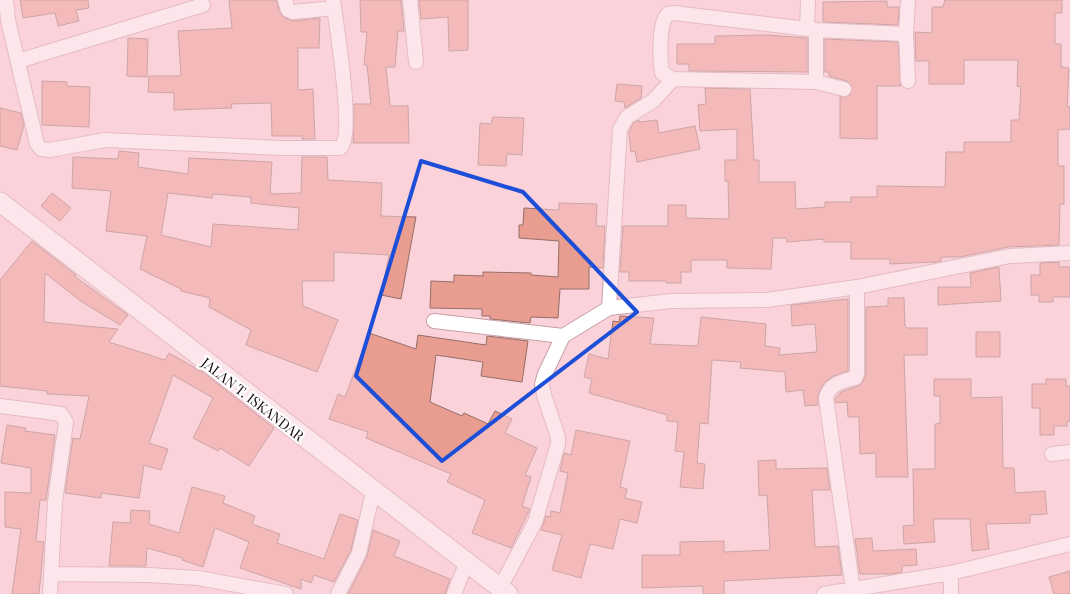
<svg xmlns="http://www.w3.org/2000/svg" width="1070" height="594" font-family="'Playfair Display',serif">
	<style>
		.building { fill: #e99d90; stroke: #936f68; fill-rule: evenodd }
		.lines { fill: none; stroke-linecap: round; stroke-linejoin: round }
		.street-casing { stroke: #c79fa7; stroke-width: 16 }
		.secondary-casing { stroke: #c79fa7; stroke-width: 21 }
		.street { stroke: #fff; stroke-width: 14 }
		.secondary { stroke: #fff; stroke-width: 19 }
		.marked { fill: none; stroke: #1d4ed8; stroke-width: 4; stroke-linejoin: round }
		.labels { text-anchor: middle; dominant-baseline: central; stroke-width: 4.5; stroke-linejoin: round; paint-order: stroke }
		.street-label { font-size: 14px; fill: #14070a; stroke: #fff }
	</style>
	<rect width="100%" height="100%" fill="#fcd2da"/>
	<path class="building" d="M20,0H88L89,8L76,10L79,21L58,26L55,13L23,18Z
		M229,0H276L280,13L285,18L294,21L320,18L319,48H298V90L313,89L315,139H302V136H272L271,103L231,104L232,108L174,110V93L148,92L149,76H181L178,31L232,28Z
		M360,0H401L404,31H398L395,67H386L390,106H408L409,143H353L354,104H371L367,65H364L367,32H361Z
		M419,0H468V50L449,51L448,17L421,19Z
		M945,0H1062V13H1055V44H1061V67L1069,68L1067,107H1070V129L1058,130V166H1064V204H1060L1059,245L1008,247L960,257H941V261L936,262L890,264V259H851V242H824V239L787,242L786,238H773L771,269L727,268V260H691V272H681V283H666V281H629V272H620L623,226H668V205H686V218L729,219L728,181H725V160H737V129L700,131L698,105L706,104L705,88L750,89L754,160H759V182H795L796,209L825,207V202H851V197H877V186L945,187L946,152H964V142H1011V120H1019L1021,87L1017,86L1018,60H964V84H929V61H916L915,32L932,33V7H943Z
		M887,1V7H899L898,25L823,22V2Z
		M767,35L807,38V72L689,71V64H677V44H715V36Z
		M128,38L148,39L147,77L127,76Z
		M825,39L898,42L901,86H877V139L840,138V97L850,95L852,87L847,81L829,76V72H825Z
		M42,81L67,82V86L90,87L89,127L42,125Z
		M617,84L642,86L641,98L625,108L624,102L615,101Z
		M0,108L21,113L24,125L17,150L0,146Z
		M493,117L524,118L522,155L507,154L506,166L478,165L480,123L491,124Z
		M639,120V122L657,120L659,133L695,126L700,149L637,162L635,151L631,152L629,133L633,123Z
		M119,151L139,153L138,167L188,174L189,158L272,162L270,194L301,193L302,157H327L328,180L382,183L381,216L416,217L401,299L381,295L389,255L334,252V281H302L303,306L338,320L317,372L246,345L251,330L209,307L210,298L181,291V289L140,269L147,236L106,231L111,191L72,188L73,157L118,159ZM168,193L212,198L213,194L251,197V203L299,208L298,230L213,224L211,247L161,235Z
		M52,193L71,208L60,221L41,206Z
		M559,203L597,204L596,226H605L603,268L589,267V289H560L558,318L531,317L530,323L490,319V316H482V309L430,308L431,281L454,282V275L483,276V272L531,273V275L558,277L559,241L519,238V225H523L524,208L559,210Z
		M32,241L76,275L74,276L128,315L120,325L82,302L45,273L44,322L118,329L109,342L165,360L169,353L204,373L274,428L249,466L220,448L218,451L193,438L213,398L173,375L149,443L168,449L161,470L144,465L139,498L101,493V498L65,493L73,438L80,439L89,396L47,394V391L0,386V280Z
		M1059,262V267H1070V297H1053V302H1039V295H1031V275H1040V263Z
		M999,267L1001,301L938,305V287H971L970,273Z
		M888,298H904L905,326L907,328H927V355H904L908,477H876V453L860,454L859,417H848L847,402L836,403L835,399L841,392L858,386L863,382L866,374V307L888,306Z
		M848,299V371L833,376L824,383L818,395V405L805,406L803,390L786,392L785,372L740,368L741,362L712,360L708,424L700,423L697,463L705,464L703,489L680,487L684,452L675,451L678,422L667,421V415L589,393L592,379L584,377L589,354L608,359L613,321L619,322L620,316L654,318L650,344L698,346L701,317L766,324L765,346L780,348L779,355L817,352L815,324L792,326L791,305Z
		M976,332H1000V357H976Z
		M369,333L416,349L418,335L486,345L487,336L528,341L522,382L481,376L483,362L436,355L430,402L462,416L464,413L488,424L495,411L512,419L505,433L537,448L525,475L531,477L522,506L530,509L511,548L472,533L485,500L447,482L451,474L366,438L368,432L329,419L338,394L345,397Z
		M934,379H971V398L1002,397L1003,468H1014L1015,493L1045,491L1047,514L1030,515V523L986,524L989,549L972,551L970,519H933L935,542L904,544L903,526L914,525L913,469H935V424L940,423V396H934Z
		M1046,379H1066V386H1070V421H1067V426H1054V435H1040V408H1032V384H1046Z
		M7,425L26,428L25,431L55,435L46,500H40L36,541L44,542L39,594H12L21,529L5,527V492L31,493V468L1,463Z
		M576,430L630,441L620,487L627,489L625,498L642,502L637,523L620,519L613,549L590,544L581,578L552,570L562,535L541,530L546,516L550,517L551,511L560,513L568,473L560,471L564,453L571,455Z
		M776,460V469L827,468L830,490H812L815,547L838,546L842,575L724,581V594H703V586L642,588V555H680V542L724,541V552L770,550L767,495L759,496L758,461Z
		M192,487L225,496L223,503L255,516L252,524L280,534L277,543L324,559L340,514L358,520L351,550L334,582L314,575L311,583L301,579V589L240,568L249,542L215,528L203,567L182,560L183,558L147,548L146,566H109L113,522L130,523L131,510L150,511L149,524L179,533Z
		M373,530L400,541L394,556L450,579L445,594H348L367,557Z
		M872,538L873,551L916,549L917,565L902,566V572L891,574H860L855,539Z
		M1070,571V594H1054L1049,577Z"/>
	<g class="lines">
		<g class="street-casing">
			<path id="street" d="M6,0L8,20L37,144L41,149L50,150L105,140L282,148H340C355,136 336,23 333,0
				M285,0L288,10L293,12L334,8
				M410,0L416,62
				M908,0L906,34L908,81
				M807,28L808,0
				M816,30V82
				M18,61L203,5
				M844,89L816,82L673,79L662,73C660,60 658,23 668,14L674,13L816,30L906,34
				M609,308L620,129L627,117L653,101L673,79
				M434,321L563,336
				M0,406L55,413L61,414L66,422L55,502L50,594
				M1052,454L1070,452
				M51,574L149,575L198,578L286,594
				M500,588L535,522L558,444V437L544,395L542,384L545,374L563,336L609,308L671,301L767,300L857,287L1010,256L1070,253
				M853,590L826,398C829,384 843,381 855,378L857,374V287
				M338,594L359,553L373,492
				M454,594L466,564
				M824,594L951,573L1070,544
				M951,594V573"/>
		</g>
		<g class="secondary-casing">
			<path id="secondary" d="M0,202L508,594"/>
		</g>
		<use href="#street" class="street"/>
		<use href="#secondary" class="secondary"/>
	</g>
	<path d="M0 0H1070V594H0ZM421,161L523,192L637,312L442,461L356,376Z" fill="#fcd2da" fill-opacity=".55" fill-rule="evenodd"/>
	<path class="marked" d="M421,161L523,192L637,312L442,461L356,376Z"/>
	<g class="labels">
		<g class="street-label">
			<text transform="translate(253 399) rotate(38)">JALAN T. ISKANDAR</text>
		</g>
	</g>
</svg>
